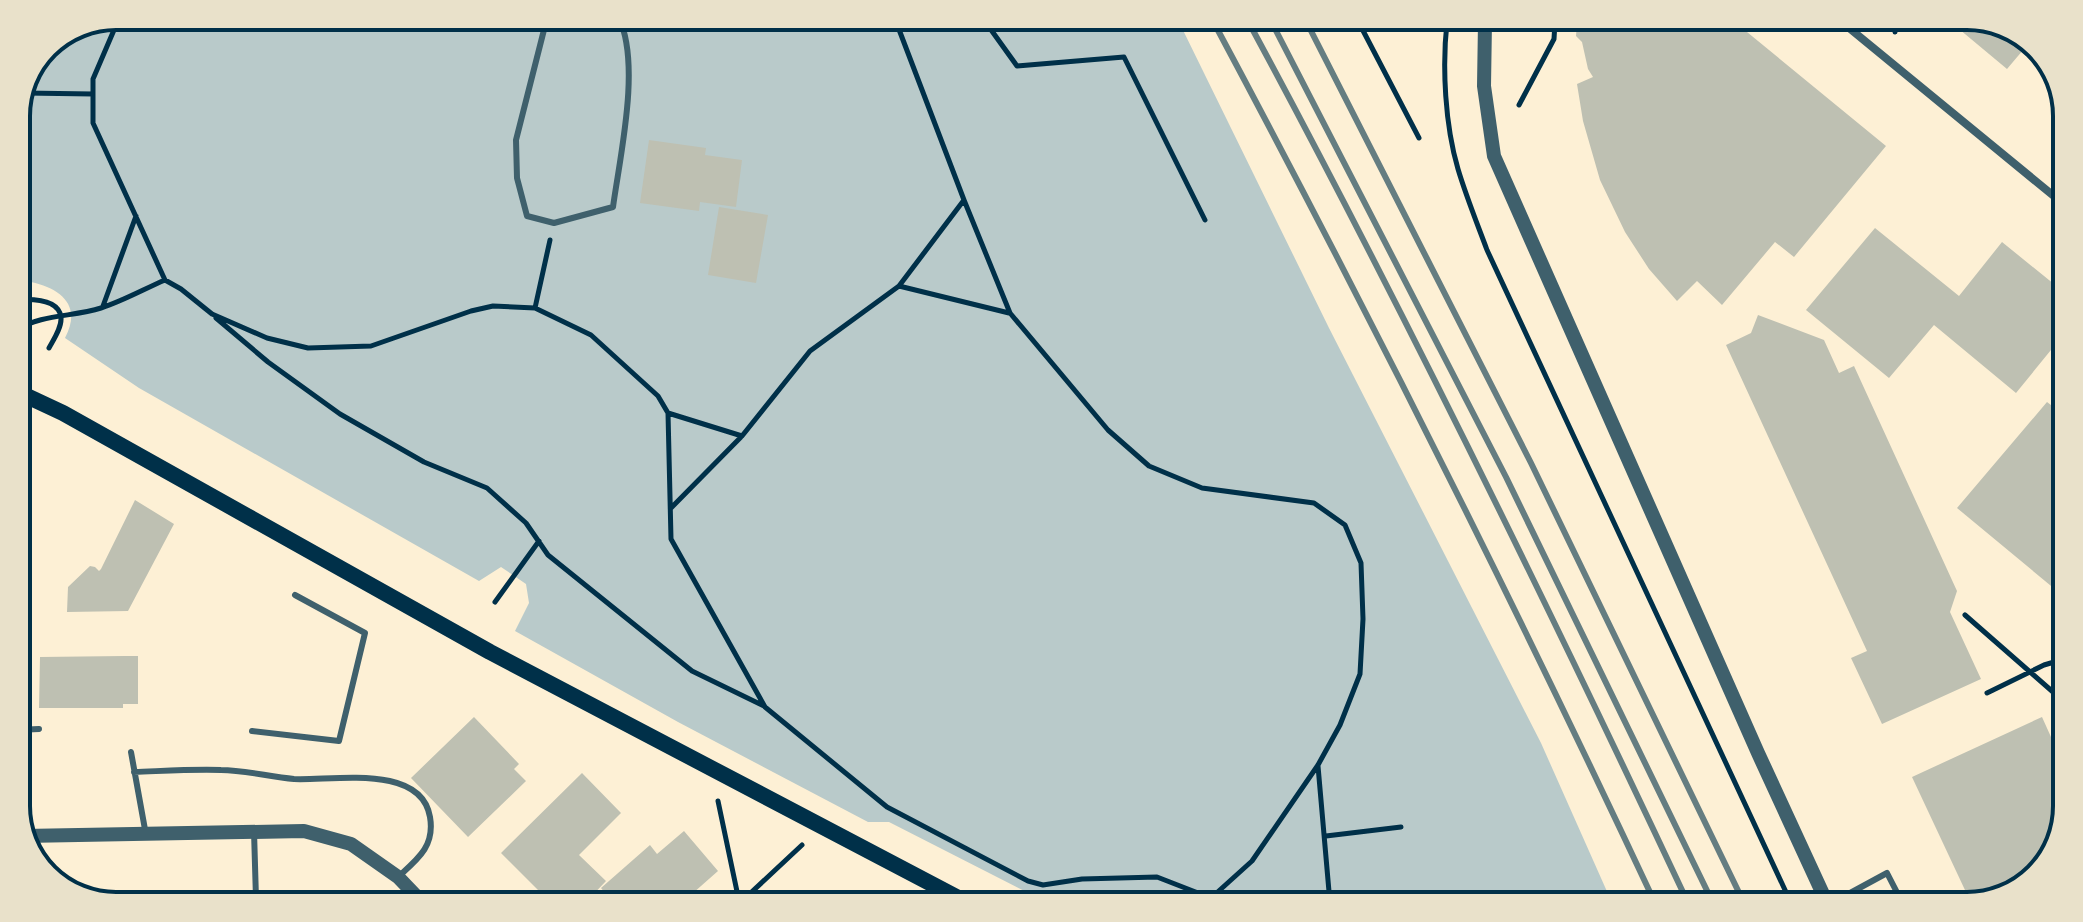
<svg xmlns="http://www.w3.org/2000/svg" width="2083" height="922" font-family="Manrope,sans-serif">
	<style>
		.green { fill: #b9caca }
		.building { fill: #bec0b2 }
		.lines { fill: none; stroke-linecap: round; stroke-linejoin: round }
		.path { stroke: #003049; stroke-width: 5 }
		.service { stroke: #3f606c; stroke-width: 6 }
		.minor { stroke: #3f606c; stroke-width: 8 }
		.tertiary { stroke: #3f606c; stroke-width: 14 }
		.secondary { stroke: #003049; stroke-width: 16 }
		.rail { stroke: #657d81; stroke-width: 6 }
		.rim { fill: none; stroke: #003049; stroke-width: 4 }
	</style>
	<rect width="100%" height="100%" fill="#fdf0d5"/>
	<path class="green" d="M116,16L1178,20L1329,328L1541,743L1613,905L1046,902L889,822H868L678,722L515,631L529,603L526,584L501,567L479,581L139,388L65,338C82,306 62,289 31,282L26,88L46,45Z"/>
	<path class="building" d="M1577,22L1736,23L1886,146L1794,257L1775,242L1722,305L1697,281L1677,301L1649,269L1625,232L1600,180L1583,121L1577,84L1593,77L1588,69L1582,42L1576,36Z
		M1953,24H2006L2029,43L2007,69Z
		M649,140L706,148L705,155L742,160L736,207L700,202L699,211L640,203Z
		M719,207L768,215L756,283L708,275Z
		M1875,228L1959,296L2002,242L2065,293L2064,334L2016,393L1934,325L1889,378L1806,310Z
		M1758,315L1824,340L1839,373L1854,366L1957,591L1950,612L1981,679L1882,724L1851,658L1867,651L1726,345L1751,333Z
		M2047,402L2064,415L2062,595L1957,508Z
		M135,500L174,524L128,611L67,612L68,587L90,566L95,567L99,571L101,569Z
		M124,656H138V704H123V708H39L40,657Z
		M474,717L519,764L514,769L526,781L468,837L411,778Z
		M2042,717L2060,757L2059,845L2022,889L1972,905L1912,777Z
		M582,773L621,813L579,855L606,881L588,900H548L501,853Z
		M684,831L718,871L684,901L611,900L601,888L650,845L657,854Z"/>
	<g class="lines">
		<path class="path" d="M120,16L93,79V123L165,280
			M984,20L1017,66L1124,57L1205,220
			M1358,21L1419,138
			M1447,22C1442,67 1445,125 1458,169C1466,196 1477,223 1487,250L1792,905
			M1894,23L1895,32
			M24,93L93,94
			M1519,105L1554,39L1555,22
			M899,286L1009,313
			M16,300C30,299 58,298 61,317C62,327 54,339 49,348
			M103,306L136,216
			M535,308L550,240
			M216,318L268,362L340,414L424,462L487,488L526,523L548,555L692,671L764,706
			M16,330C42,314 73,317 101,308C123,301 144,289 165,280L181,289L212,314L267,338L308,348L371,346L471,311L493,306L535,308L591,335L658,396L668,413L742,436
			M668,413L671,539L765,707L887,807L1028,881L1043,885L1082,879L1157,877L1211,898L1252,861L1318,765L1340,725L1360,674L1363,619L1361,563L1345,525L1314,503L1202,488L1149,466L1108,430L1010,313L964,200
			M671,508L742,436L810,351L899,286L964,200L895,19
			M495,602L539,541
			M1965,615L2061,699
			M1987,693L2044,665L2061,660
			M1318,766L1330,903
			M718,801L739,901
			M1326,836L1401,827
			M1211,898L1225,903
			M545,900L546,899
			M742,901L802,845"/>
		<path class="service" d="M547,18L516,140L517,178L527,216L554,223L613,207C620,156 641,65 619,18
			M16,730L39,729
			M252,731L339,741L365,633L295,595
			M131,752L146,835
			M134,772C163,771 192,769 221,770C245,770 270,777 294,779C332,781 421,763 430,817C435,846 418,859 398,877
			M254,831L256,899
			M1828,905L1887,873L1904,906"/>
		<path class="minor" d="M1843,23L2066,206"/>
		<path class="tertiary" d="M1485,22L1484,86L1494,156L1758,753L1828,905
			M24,836L304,831L351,844L398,877L420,900"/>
		<path class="secondary" d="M16,391L63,413L490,652L966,902"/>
		<path class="rail" d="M1213,21C1368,311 1516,606 1656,905
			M1248,21C1404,310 1549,607 1689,905
			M1271,21L1506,477L1714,905
			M1306,21L1531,463L1745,905"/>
	</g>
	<path d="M0 0H2083V922H0ZM116 30H1967A86 86 0 0 1 2053 116V806A86 86 0 0 1 1967 892H116A86 86 0 0 1 30 806V116A86 86 0 0 1 116 30Z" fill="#e9e1ca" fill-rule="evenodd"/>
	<path class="rim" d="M116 30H1967A86 86 0 0 1 2053 116V806A86 86 0 0 1 1967 892H116A86 86 0 0 1 30 806V116A86 86 0 0 1 116 30Z"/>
</svg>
